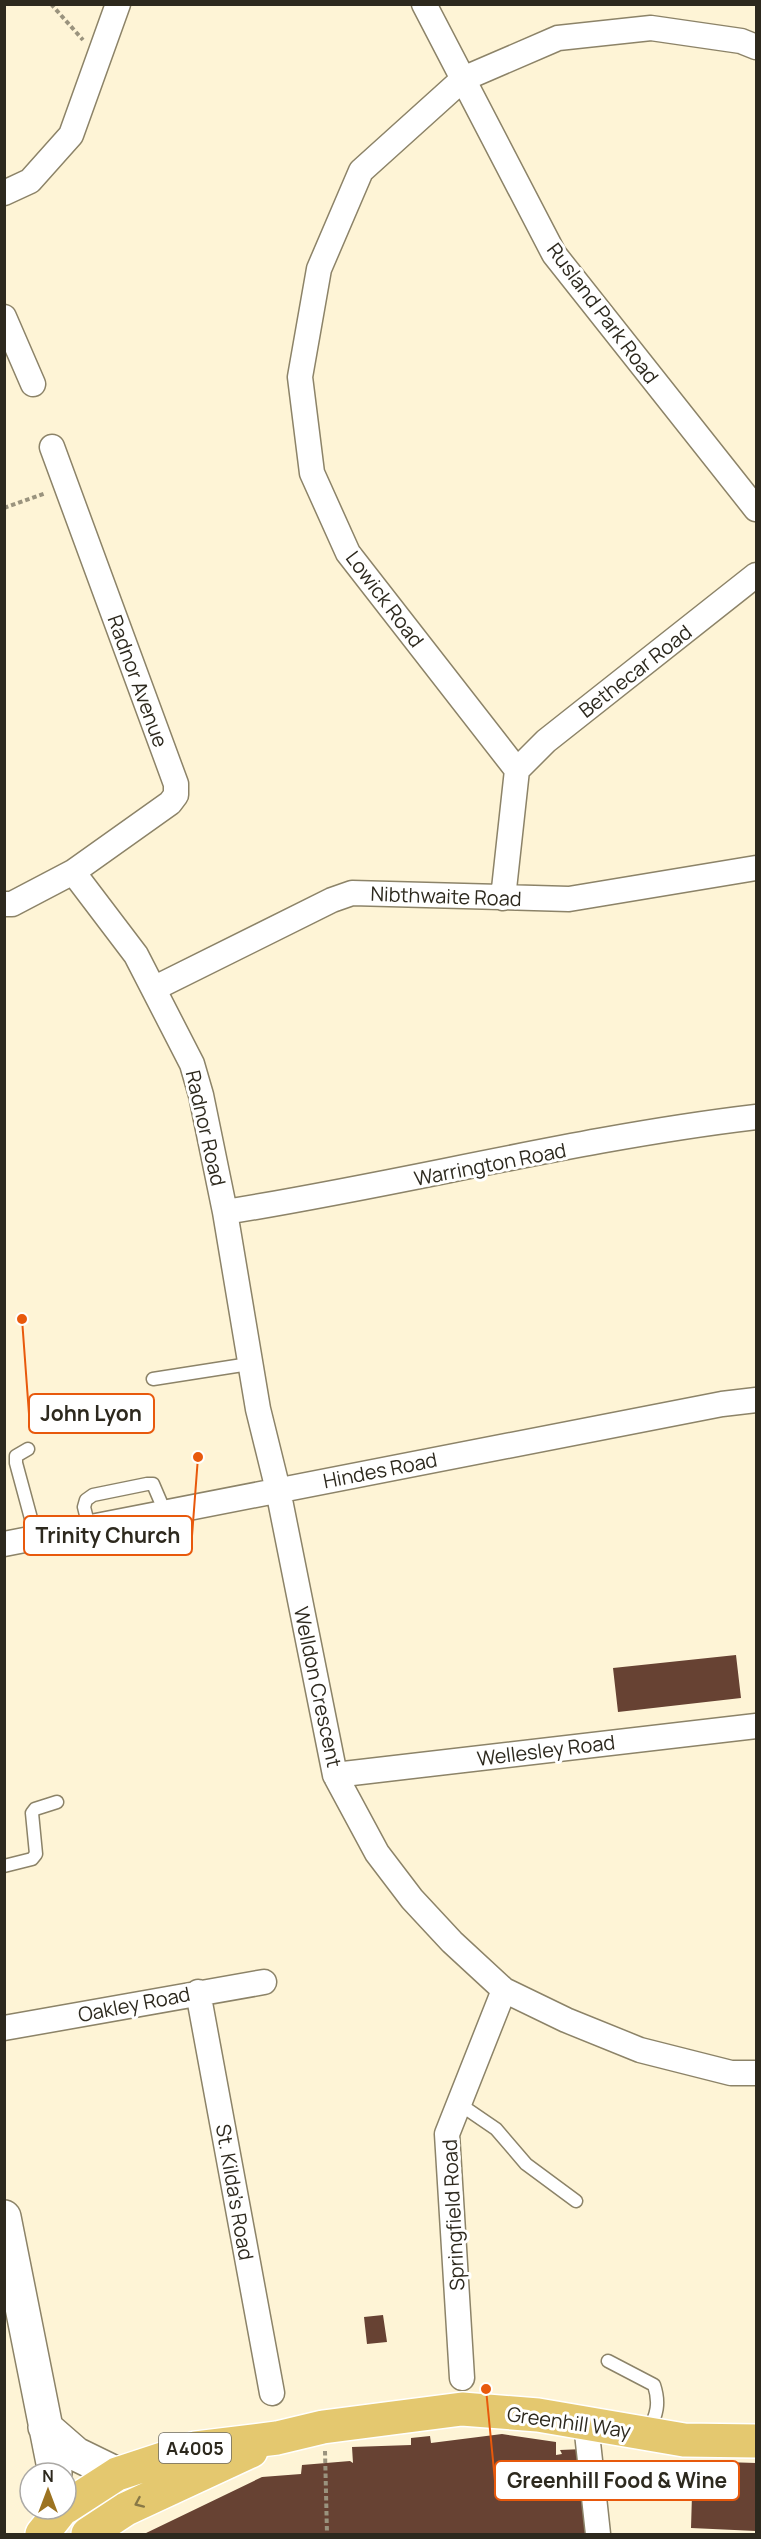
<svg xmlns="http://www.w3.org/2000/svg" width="761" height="2539" font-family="Manrope,sans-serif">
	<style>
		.building { fill: #674233 }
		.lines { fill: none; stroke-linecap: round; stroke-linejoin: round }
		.lane-casing { stroke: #8c8368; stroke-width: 15 }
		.street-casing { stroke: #8c8368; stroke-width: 27 }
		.secondary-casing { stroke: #8c8368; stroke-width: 36 }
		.primary-casing { stroke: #fff; stroke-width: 36 }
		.path { stroke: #9a937e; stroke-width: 4; stroke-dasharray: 4.5 3; stroke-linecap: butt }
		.lane { stroke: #fff; stroke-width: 12 }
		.street { stroke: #fff; stroke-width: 24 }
		.secondary { stroke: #fff; stroke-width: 33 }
		.primary { stroke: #e4c86f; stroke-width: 33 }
		.oneway { stroke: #887846 }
		.labels { text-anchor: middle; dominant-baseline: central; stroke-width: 6; stroke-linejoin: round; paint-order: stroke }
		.shield { fill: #fff; stroke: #6c6962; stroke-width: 1.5 }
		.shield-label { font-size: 18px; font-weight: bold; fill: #2d291e }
		.street-label { font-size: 20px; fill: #2d291e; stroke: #fff }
		.leader { fill: none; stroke: #e8590c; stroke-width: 2 }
		.callout-dot { fill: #e8590c; stroke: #fff; stroke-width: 2 }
		.callout { fill: #fff; stroke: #e8590c; stroke-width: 2 }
		.callout-label { font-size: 21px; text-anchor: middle; font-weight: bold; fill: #2d291e }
	</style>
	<rect width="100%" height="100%" fill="#fef4d6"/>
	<path class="building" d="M736,1655L741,1698L618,1712L613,1668Z
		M383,2315L387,2342L367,2344L364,2317Z
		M502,2434L556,2442V2455L562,2454L560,2450L584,2449L593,2534H144L262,2477L301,2474L302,2465L350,2461L353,2463L352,2447L411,2445V2438L430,2436L431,2443Z
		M693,2461L756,2463V2531L691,2528Z"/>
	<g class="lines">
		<g class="lane-casing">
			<path id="lane" d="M153,1379L249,1364
				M28,1449L16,1456V1463L36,1537
				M89,1527L84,1507L86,1500L93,1495L147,1484H153L165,1512
				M4,1866L32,1859L36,1854L32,1813L35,1809L57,1802
				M458,2103L496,2129L526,2164L576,2201
				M608,2361L654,2385C660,2403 657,2415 648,2431"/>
		</g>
		<g class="street-casing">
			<path id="street" d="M424,4L554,254L756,509
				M4,193L30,181L71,135L118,4
				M4,317L33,384
				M52,447L176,784V795L170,803L73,872
				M517,770L546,741L756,575
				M503,898L517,770L348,553L312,473L300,377L319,269L361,171L463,79L558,38L651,28L741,41L756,47
				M4,904H12L73,872L136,955L192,1064L201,1095L225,1212L258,1409L278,1490L335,1775L377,1853L412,1899L452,1942L504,1990L566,2020L640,2050L731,2073H756
				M155,988L332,900L352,893L569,899L756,868
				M225,1212C402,1184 578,1138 756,1117
				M4,1544L722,1404L756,1400
				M335,1775L756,1726
				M198,1992L272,2393
				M4,2028L264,1982
				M462,2378L447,2134L504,1990
				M586,2424L598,2534"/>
		</g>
		<g class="secondary-casing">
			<path id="secondary" d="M4,2217L55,2473
				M45,2427L76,2454L117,2474"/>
		</g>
		<g class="primary-casing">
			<path id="primary" d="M66,2507L117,2474L196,2448L277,2438L323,2427L462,2409L538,2415L684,2440L756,2441
				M42,2534L62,2509
				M88,2534L126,2509L251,2451"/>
		</g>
		<path class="path" d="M51,4L83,40
			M4,508L46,493
			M325,2451L327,2534"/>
		<use href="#lane" class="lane"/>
		<use href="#street" class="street"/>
		<use href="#secondary" class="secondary"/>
		<use href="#primary" class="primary"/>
	</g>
	<defs><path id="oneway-chevron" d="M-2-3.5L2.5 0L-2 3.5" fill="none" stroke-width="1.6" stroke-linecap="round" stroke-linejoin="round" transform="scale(1.5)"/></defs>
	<use class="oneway" href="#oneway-chevron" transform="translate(139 2503) rotate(156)"/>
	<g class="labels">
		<rect class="shield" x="159" y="2433" width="72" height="30" rx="4.5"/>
		<g class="shield-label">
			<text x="195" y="2448">A4005</text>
		</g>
		<g class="street-label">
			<text transform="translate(603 313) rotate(53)">Rusland Park Road</text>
			<text transform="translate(385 599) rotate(53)">Lowick Road</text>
			<text transform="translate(635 671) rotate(-38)">Bethecar Road</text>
			<text transform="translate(138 681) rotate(70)">Radnor Avenue</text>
			<text transform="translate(446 896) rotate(2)">Nibthwaite Road</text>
			<text transform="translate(206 1128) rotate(77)">Radnor Road</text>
			<text transform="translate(490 1164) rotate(-11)">Warrington Road</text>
			<text transform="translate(380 1470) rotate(-11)">Hindes Road</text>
			<text transform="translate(318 1687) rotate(78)">Welldon Crescent</text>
			<text transform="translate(546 1750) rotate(-7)">Wellesley Road</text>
			<text transform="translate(134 2004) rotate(-11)">Oakley Road</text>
			<text transform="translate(235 2192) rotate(80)">St. Kilda's Road</text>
			<text transform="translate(453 2215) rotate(-93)">Springfield Road</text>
			<text transform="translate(569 2422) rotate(8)">Greenhill Way</text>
		</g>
	</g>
	<path class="leader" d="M22 1319L29 1414M198 1457L192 1536M486 2389L495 2481"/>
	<g class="callout-dot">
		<circle cx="22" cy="1319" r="6"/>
		<circle cx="198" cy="1457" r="6"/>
		<circle cx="486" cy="2389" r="6"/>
	</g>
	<g class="callout">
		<rect x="29" y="1394" width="125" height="39" rx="6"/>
		<rect x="24" y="1516" width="168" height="39" rx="6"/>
		<rect x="495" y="2461" width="244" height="39" rx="6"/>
	</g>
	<g class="callout-label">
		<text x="91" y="1421">John Lyon</text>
		<text x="108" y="1543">Trinity Church</text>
		<text x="617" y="2488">Greenhill Food &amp; Wine</text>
	</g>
	<rect width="761" height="2539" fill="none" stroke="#2d291e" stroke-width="12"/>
	<g transform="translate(48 2491)"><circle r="28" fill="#ffffff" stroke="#aba9a5" stroke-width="1.5"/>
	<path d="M0-4.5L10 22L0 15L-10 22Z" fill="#9c7321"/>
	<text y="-9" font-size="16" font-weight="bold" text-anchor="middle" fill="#2d291e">N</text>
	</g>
</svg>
